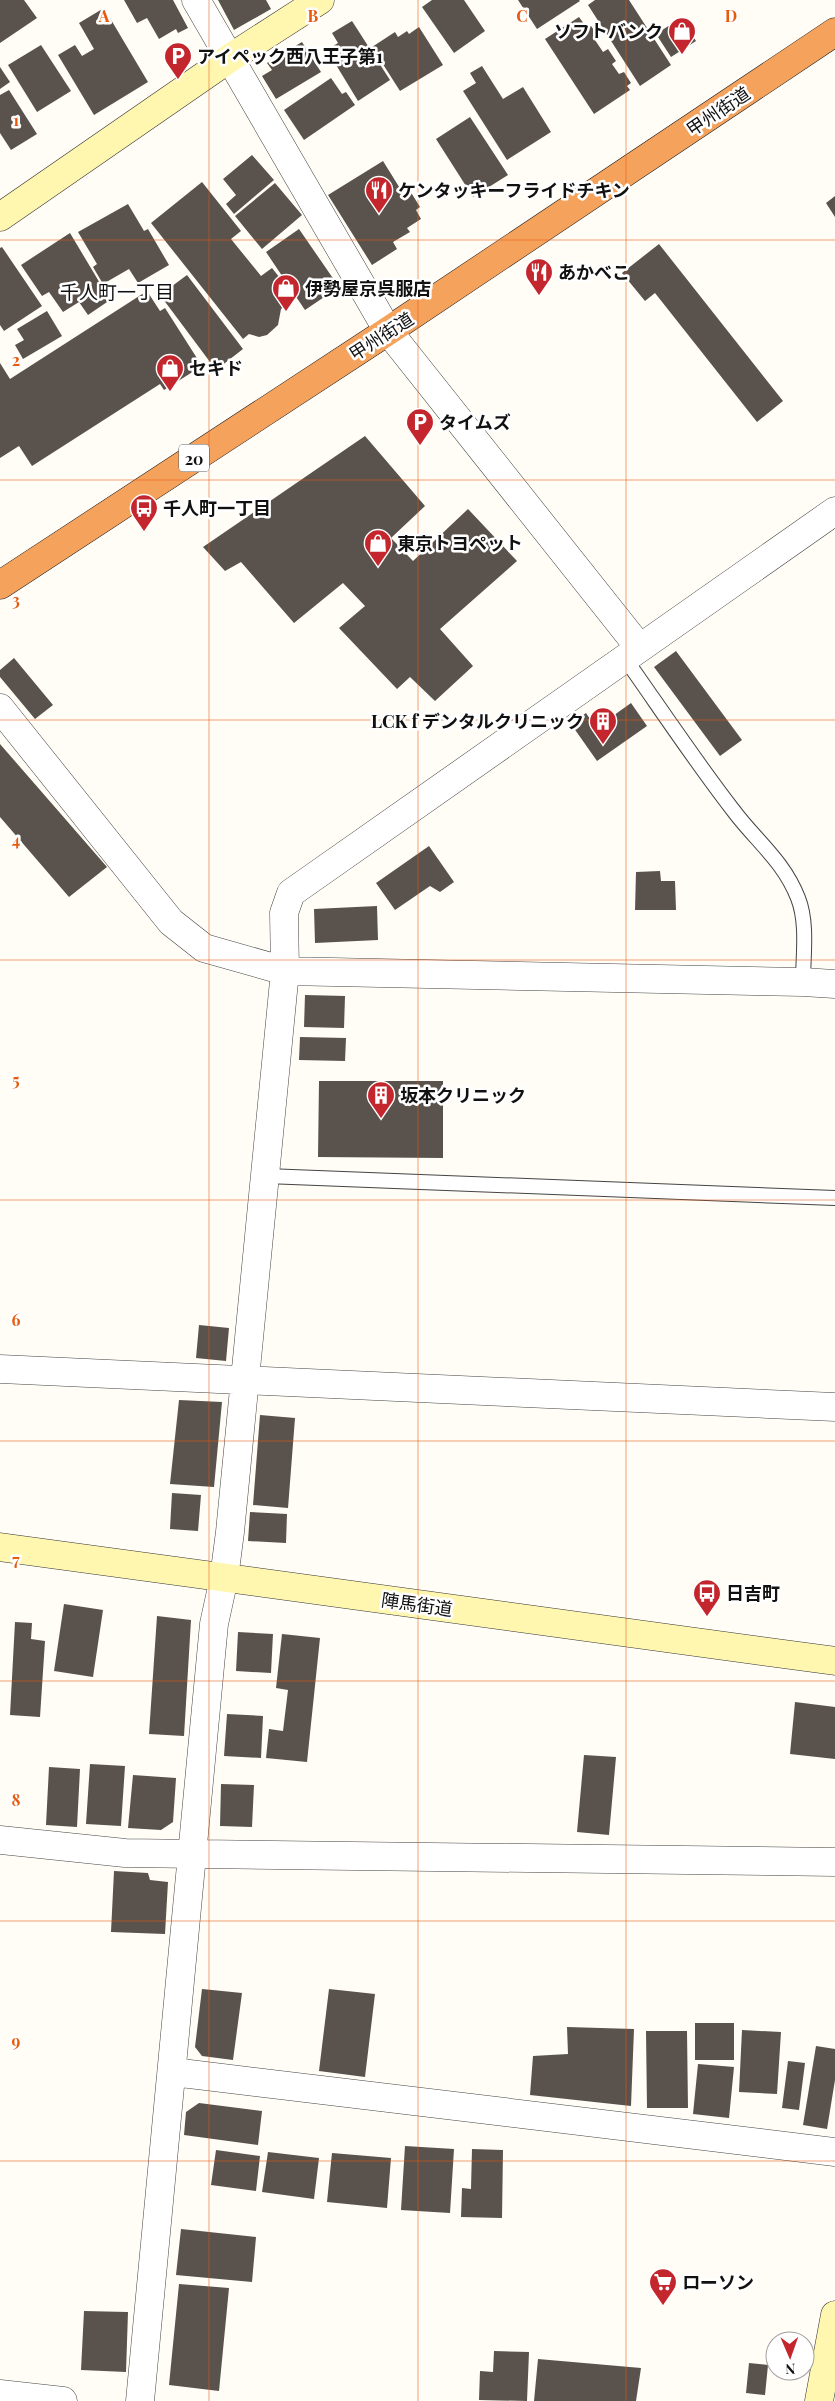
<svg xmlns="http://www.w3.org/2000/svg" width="835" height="2401" font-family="'Playfair Display','Noto Sans JP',serif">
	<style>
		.building { fill: #5a524d }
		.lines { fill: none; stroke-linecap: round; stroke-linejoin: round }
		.lane-casing { stroke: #444; stroke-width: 16 }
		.street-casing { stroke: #444; stroke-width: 29 }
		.secondary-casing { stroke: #333; stroke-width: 29 }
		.highway-casing { stroke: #222; stroke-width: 29 }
		.lane { stroke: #fff; stroke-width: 14 }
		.street { stroke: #fff; stroke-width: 28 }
		.secondary { stroke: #fff6b0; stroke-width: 28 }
		.highway { stroke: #f5a25d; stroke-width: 28 }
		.grid { fill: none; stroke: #e8590c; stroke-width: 1; stroke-opacity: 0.55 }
		.labels { text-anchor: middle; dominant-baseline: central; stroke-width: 5; stroke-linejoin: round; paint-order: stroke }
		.shield { fill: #fff; stroke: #585858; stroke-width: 1 }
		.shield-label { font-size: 16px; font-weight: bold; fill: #111 }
		.poi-label { font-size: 18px; font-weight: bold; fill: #111; stroke: #fff; text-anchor: start }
		.street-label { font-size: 18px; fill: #111; stroke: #fff }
		.neighbourhood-label { font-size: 19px; fill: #111; stroke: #fff }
		.grid-label { font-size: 16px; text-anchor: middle; font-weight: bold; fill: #e8590c; stroke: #fff; stroke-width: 5; stroke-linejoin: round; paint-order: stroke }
	</style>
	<rect width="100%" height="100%" fill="#fffdf5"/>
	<path class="building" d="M0,0H24L37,18L0,43Z
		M124,0H173L188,28L178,33L176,29L159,39L147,18L137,23Z
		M218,0H266L271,9L234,30Z
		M432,0H464L485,31L454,53L422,7Z
		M518,0H579L580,1L537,29Z
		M595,0H629L671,65L640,86L588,5Z
		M104,8L148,82L94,115L58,55L75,45L82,56L94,49L79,23Z
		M579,17L587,28L591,26L599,37L595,40L603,52L608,49L616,61L612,64L619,74L624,72L631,83L627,86L630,90L594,114L545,39Z
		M681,18L696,41L671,57L656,34Z
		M352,21L390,80L358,101L327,50L338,43L332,33Z
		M419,27L443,65L400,91L372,47L395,32L398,37L407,31L409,34Z
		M302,42L321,72L276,99L262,76L272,70L267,63Z
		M41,45L71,91L37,112L8,65Z
		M482,66L503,99L523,87L551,132L507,160L463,91L476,83L470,73Z
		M0,67L10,82L0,89Z
		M331,78L342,94L346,92L355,105L304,140L284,110Z
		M9,90L37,134L11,150L0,133V95Z
		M470,117L508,175L473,197L436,139Z
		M252,155L274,180L234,214L226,204L236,195L223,179Z
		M383,161L401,190L407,186L420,207L416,210L421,219L407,228L410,232L393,242L397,249L372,265L328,195Z
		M202,182L241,231L231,239L261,276L272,268L295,297L281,309L278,325L267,335L259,337L249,334L243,339L151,223Z
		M275,183L302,215L262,249L235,216Z
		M835,196V217L826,203Z
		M128,204L144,231L148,229L169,265L138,283L129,269L103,284L93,267L97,264L78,232Z
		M299,229L339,287L305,310L266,252Z
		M70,233L110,300L88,315L79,302L63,312L49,292L42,296L21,265Z
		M659,244L783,401L757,422L655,293L645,301L622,273Z
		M2,247L42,306L4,331L0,325V248Z
		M187,275L243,349L216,370L160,295Z
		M147,291L160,311L165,308L202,366L164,390L160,384L32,466L19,446L0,458V363L10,379Z
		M47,311L62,336L23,359L15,345L24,340L17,329Z
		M365,436L425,506L391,538L413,561L468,509L517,561L440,629L473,666L435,701L410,677L397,689L339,628L365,606L343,583L294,623L241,562L225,571L203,547Z
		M676,651L742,740L720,756L654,667Z
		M14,658L53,705L35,719L0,677V670Z
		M631,703L647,726L597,761L571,724L586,713L596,728Z
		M0,744L107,867L69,897L0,817Z
		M429,846L454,882L440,892L430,886L395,910L376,883Z
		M660,871L661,881H675L676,910H635L636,872Z
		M377,906L378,940L315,943L314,909Z
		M305,995L345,996L344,1028L304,1027Z
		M300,1037L346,1038L345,1061L299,1060Z
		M319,1081H443V1158L318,1157Z
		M199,1325L229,1328L226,1361L196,1358Z
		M179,1400L222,1402L214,1487L170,1484Z
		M260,1415L295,1418L288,1508L253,1505Z
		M172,1493L201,1495L198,1531L170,1529Z
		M250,1512L287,1514L286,1543L248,1541Z
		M64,1604L103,1610L93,1677L54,1671Z
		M157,1616L191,1620L184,1736L149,1734Z
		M15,1622L32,1623L31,1639L45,1641L40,1717L10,1715Z
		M238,1632L273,1634L271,1673L236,1671Z
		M282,1634L320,1638L307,1762L266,1758L269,1729L283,1731L288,1690L276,1688Z
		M795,1702L835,1707V1759L790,1754Z
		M227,1714L263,1716L261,1758L224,1756Z
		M584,1755L616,1757L609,1835L577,1832Z
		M90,1764L125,1766L121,1826L86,1824Z
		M49,1767L80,1769L77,1827L46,1825Z
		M133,1775L176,1778L173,1822L161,1830L128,1828Z
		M221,1784L254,1785L252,1827L220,1826Z
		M114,1871L148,1873L150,1880L168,1882L165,1934L111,1932Z
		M202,1989L242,1993L233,2060L202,2056L195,2047Z
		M329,1989L375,1994L365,2077L319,2071Z
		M695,2023H734V2060H695Z
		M567,2027L634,2029L631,2106L530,2095L533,2056L568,2054Z
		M742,2030L781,2032L777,2094L739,2092Z
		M646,2031H687L688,2108H647Z
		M816,2046L835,2049V2080L827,2129L803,2125Z
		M788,2061L805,2063L799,2110L782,2108Z
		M698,2064L734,2067L729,2118L693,2114Z
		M199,2103L262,2111L258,2145L184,2135L186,2112Z
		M405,2146L454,2149L450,2213L401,2210Z
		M472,2149L503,2150L502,2218L461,2217L462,2188L471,2189Z
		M216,2150L260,2156L256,2191L211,2185Z
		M268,2152L319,2158L314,2199L262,2192Z
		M332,2153L391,2158L387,2208L327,2202Z
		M181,2229L256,2237L252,2282L176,2275Z
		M179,2284L229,2288L219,2391L169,2385Z
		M84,2311L128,2312L126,2372L81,2370Z
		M494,2351L529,2352L527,2401L479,2400L480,2371L493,2372Z
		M538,2359L641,2368L636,2401H534Z
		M749,2363L768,2365L765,2395L746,2393Z"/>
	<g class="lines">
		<g class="lane-casing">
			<path id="lane" d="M624,657C660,708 695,761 733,810C756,841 783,860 798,898C808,923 803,956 803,982
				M266,1176L835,1198"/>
		</g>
		<g class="street-casing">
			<path id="street" d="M196,0L388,331L639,647
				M0,708L171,922L204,948L285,971L803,982L835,984
				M0,1369L835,1407
				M0,1840L125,1853L835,1862
				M173,2072L835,2152
				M0,2394L63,2401
				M140,2401L214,1624L224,1578L230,1532L285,971L284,913L291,893L835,511"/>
		</g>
		<g class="secondary-casing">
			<path id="secondary" d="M0,217L230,58L320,0
				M0,1547L835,1661
				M819,2401L835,2315"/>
		</g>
		<g class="highway-casing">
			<path id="highway" d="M0,585L388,331L835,32"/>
		</g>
		<use href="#lane" class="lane"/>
		<use href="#street" class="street"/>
		<use href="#secondary" class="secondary"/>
		<use href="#highway" class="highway"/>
	</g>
	<path class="grid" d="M209,0V2401M418,0V2401M626,0V2401M0,240H835M0,480H835M0,720H835M0,960H835M0,1200H835M0,1441H835M0,1681H835M0,1921H835M0,2161H835"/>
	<defs>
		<g id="shop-pin" transform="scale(1.4375)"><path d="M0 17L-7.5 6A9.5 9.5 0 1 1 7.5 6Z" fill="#c4262e" stroke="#fff"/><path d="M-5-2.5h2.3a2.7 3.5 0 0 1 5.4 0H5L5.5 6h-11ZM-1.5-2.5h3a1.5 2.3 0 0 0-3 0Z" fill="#fff"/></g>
		<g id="parking-pin" transform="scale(1.4375)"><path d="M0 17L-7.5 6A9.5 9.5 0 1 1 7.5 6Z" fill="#c4262e" stroke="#fff"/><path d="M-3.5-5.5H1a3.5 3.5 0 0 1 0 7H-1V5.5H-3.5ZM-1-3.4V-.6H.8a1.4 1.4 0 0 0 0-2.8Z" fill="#fff"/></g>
		<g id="restaurant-pin" transform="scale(1.4375)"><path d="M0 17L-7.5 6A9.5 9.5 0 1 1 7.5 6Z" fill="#c4262e" stroke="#fff"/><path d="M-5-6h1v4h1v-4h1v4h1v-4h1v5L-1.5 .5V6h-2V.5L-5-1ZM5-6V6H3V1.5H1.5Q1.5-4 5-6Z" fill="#fff"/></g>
		<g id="bus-pin" transform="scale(1.4375)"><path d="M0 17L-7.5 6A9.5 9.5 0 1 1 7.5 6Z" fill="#c4262e" stroke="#fff"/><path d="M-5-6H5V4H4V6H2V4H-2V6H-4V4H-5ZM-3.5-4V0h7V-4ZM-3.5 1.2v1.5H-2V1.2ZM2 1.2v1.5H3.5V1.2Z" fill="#fff"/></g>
		<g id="building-pin" transform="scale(1.4375)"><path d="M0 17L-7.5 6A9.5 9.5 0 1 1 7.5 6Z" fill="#c4262e" stroke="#fff"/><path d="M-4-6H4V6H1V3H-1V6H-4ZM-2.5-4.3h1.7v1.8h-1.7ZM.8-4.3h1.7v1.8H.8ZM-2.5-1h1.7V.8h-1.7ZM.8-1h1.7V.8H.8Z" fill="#fff"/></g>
		<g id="supermarket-pin" transform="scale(1.4375)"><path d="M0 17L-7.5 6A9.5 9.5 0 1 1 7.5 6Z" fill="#c4262e" stroke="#fff"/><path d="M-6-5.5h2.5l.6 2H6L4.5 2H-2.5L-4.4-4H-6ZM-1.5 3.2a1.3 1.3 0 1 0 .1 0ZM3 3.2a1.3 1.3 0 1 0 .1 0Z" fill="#fff"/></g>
	</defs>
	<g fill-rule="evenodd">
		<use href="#shop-pin" x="682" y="31"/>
		<use href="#parking-pin" x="178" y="56"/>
		<use href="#restaurant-pin" x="379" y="190"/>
		<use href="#restaurant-pin" x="539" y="272"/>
		<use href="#shop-pin" x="286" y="288"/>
		<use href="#shop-pin" x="170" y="368"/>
		<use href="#parking-pin" x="420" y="422"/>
		<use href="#bus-pin" x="144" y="508"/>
		<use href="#shop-pin" x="378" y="543"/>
		<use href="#building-pin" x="603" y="721"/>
		<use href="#building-pin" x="381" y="1095"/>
		<use href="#bus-pin" x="707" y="1593"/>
		<use href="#supermarket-pin" x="663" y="2282"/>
	</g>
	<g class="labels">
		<rect class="shield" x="179" y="444.5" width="30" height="27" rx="4"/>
		<g class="shield-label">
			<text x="194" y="458">20</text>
		</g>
		<g class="poi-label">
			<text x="663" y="31" text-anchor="end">ソフトバンク</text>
			<text x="197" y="56">アイペック西八王子第1</text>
			<text x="398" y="190">ケンタッキーフライドチキン</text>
			<text x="558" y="272">あかべこ</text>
			<text x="305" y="288">伊勢屋京呉服店</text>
			<text x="189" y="368">セキド</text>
			<text x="439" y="422">タイムズ</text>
			<text x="163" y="508">千人町一丁目</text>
			<text x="397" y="543">東京トヨペット</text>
			<text x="584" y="721" text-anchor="end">LCK f デンタルクリニック</text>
			<text x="400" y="1095">坂本クリニック</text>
			<text x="726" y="1593">日吉町</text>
			<text x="682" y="2282">ローソン</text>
		</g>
		<g class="street-label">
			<text transform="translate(718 111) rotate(-34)">甲州街道</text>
			<text transform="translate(381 336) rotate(-33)">甲州街道</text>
			<text transform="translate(417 1604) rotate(8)">陣馬街道</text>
		</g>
		<g class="neighbourhood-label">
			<text x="117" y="291">千人町一丁目</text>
		</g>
	</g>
	<g class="grid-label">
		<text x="104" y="22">A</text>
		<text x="313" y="22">B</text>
		<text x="522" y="22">C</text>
		<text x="731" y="22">D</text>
		<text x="16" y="126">1</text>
		<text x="16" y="366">2</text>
		<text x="16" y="606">3</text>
		<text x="16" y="846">4</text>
		<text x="16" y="1086">5</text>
		<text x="16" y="1326">6</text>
		<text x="16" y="1566">7</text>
		<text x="16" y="1806">8</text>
		<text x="16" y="2047">9</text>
	</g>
	<g transform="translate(790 2356) rotate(178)"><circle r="24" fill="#ffffff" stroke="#a0a0a0"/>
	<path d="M0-4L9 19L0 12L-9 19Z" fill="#c4262e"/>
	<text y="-8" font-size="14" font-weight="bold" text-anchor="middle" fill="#111111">N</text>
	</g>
</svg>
